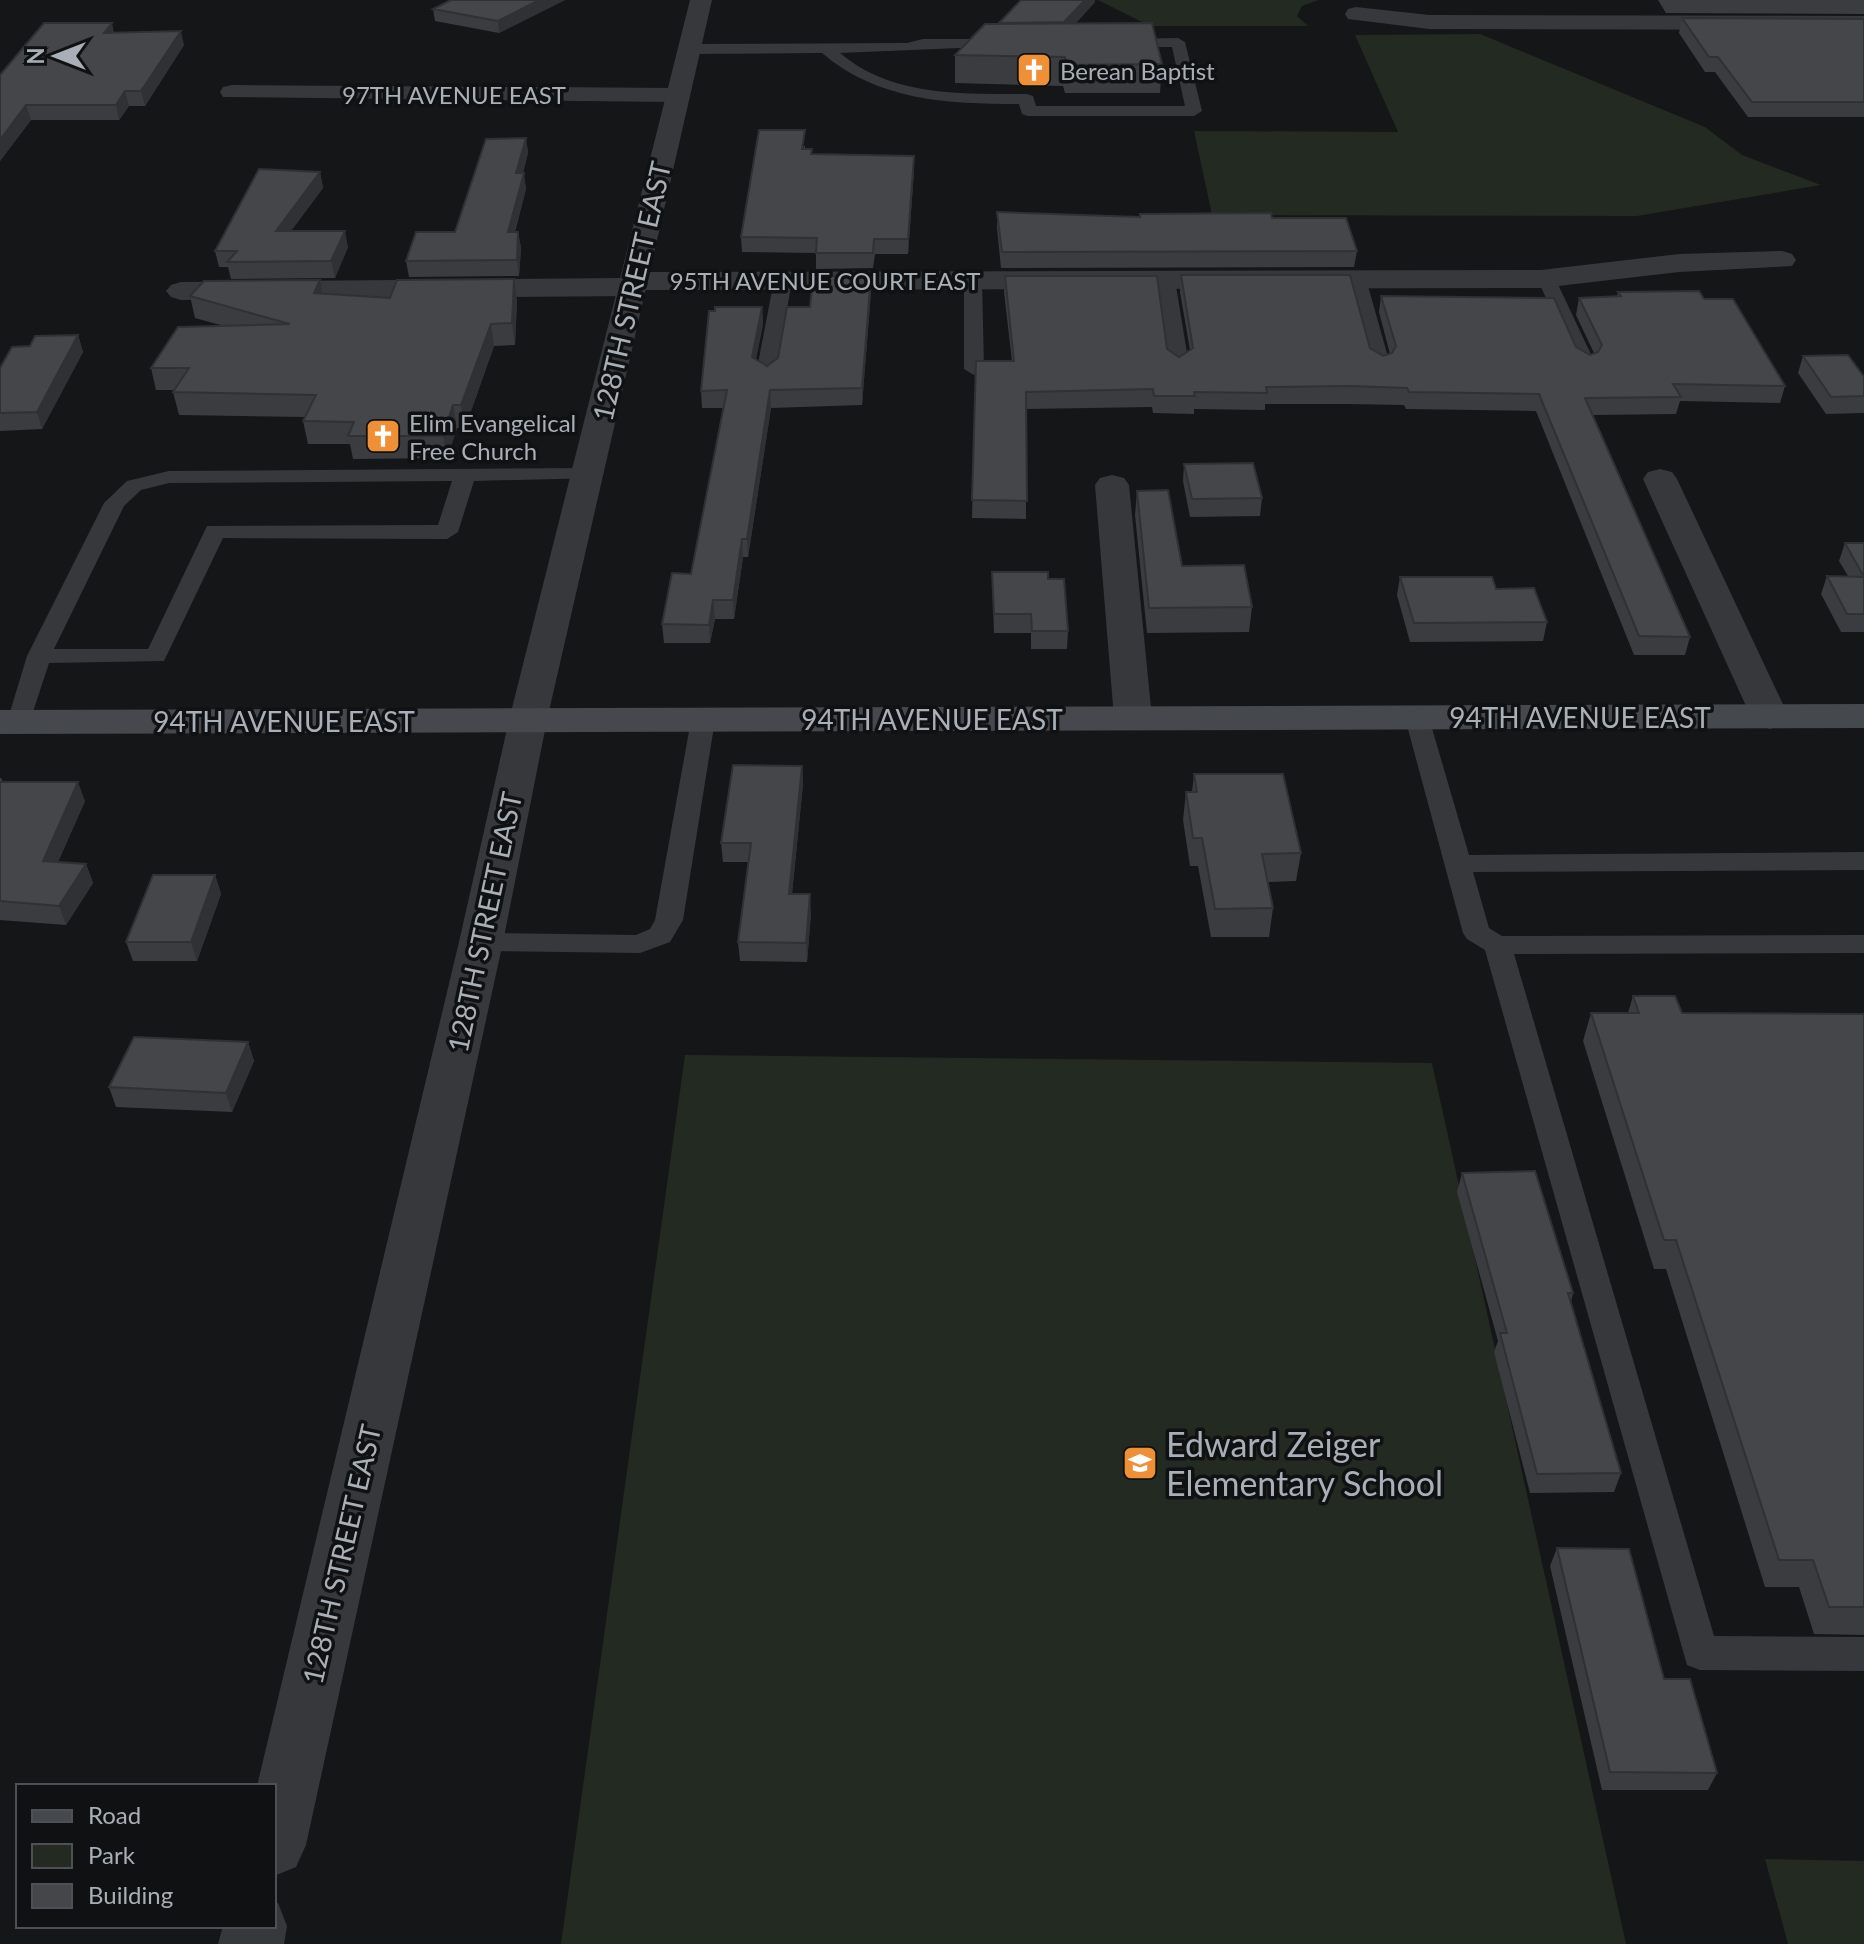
<svg xmlns="http://www.w3.org/2000/svg" width="1864" height="1944" font-family="Lato,sans-serif">
	<style>
		.green { fill: #222a22 }
		.lines { fill: none; stroke-linecap: round; stroke-linejoin: round }
		.service { fill: #37383c; fill-rule: evenodd }
		.minor { fill: #37383c; fill-rule: evenodd }
		.tertiary { fill: #37383c; fill-rule: evenodd }
		.secondary { fill: #45484c; fill-rule: evenodd }
		.wall { fill: #3a3c40 }
		.shaded-wall { fill: #303134 }
		.building { fill: #44464a; stroke: #303134; stroke-width: 2 }
		.labels { text-anchor: middle; dominant-baseline: central; stroke-width: 7; stroke-linejoin: round; paint-order: stroke }
		.far-poi-label { font-size: 24px; fill: #a8afb7; stroke: #101112; text-anchor: start }
		.far-street-label { font-size: 24px; fill: #a8afb7; stroke: #101112 }
		.street-label { font-size: 28px; fill: #a8afb7; stroke: #101112 }
		.near-poi-label { font-size: 34px; fill: #a8afb7; stroke: #101112; text-anchor: start }
	</style>
	<rect width="100%" height="100%" fill="#151617"/>
	<path class="green" d="M1098,0H1319L1302,6L1297,16L1308,26H1150Z
		M1480,34L1705,127L1742,155L1821,185L1637,216L1212,215L1194,131L1398,132L1355,35Z
		M685,1055L1432,1063L1626,1944H561Z
		M1765,1859L1864,1861V1944H1788Z"/>
	<g class="lines">
		<path class="service" d="M1178,38L1185,42L1202,111L1194,116H1028L1022,114L1019,104C948,104 878,101 822,53L688,54L680,49L688,44L907,43L923,39H1003L1010,43L1008,46L840,53C892,97 962,94 1027,94L1033,96L1036,106H1185L1172,47H1120L1113,43L1120,39Z
			M1546,273L1555,278L1595,363L1592,367L1585,369L1575,363L1537,278Z
			M1357,274L1366,279L1390,364L1387,368L1380,370L1370,364L1348,279Z
			M783,275L792,280L776,374L766,380L756,374L774,280Z
			M973,275L982,280L984,369L974,375L964,369V280Z
			M1166,275L1175,280L1189,365L1179,371L1169,365L1157,280Z
			M589,468L600,474L596,478L474,481L458,532L447,539L223,538L164,661L49,663L28,727H10L7,722L27,656L104,503L127,481L169,471ZM452,481L438,525L207,526L148,649H54L124,506L141,490L169,483Z
			M1417,711L1426,713L1429,718L1469,855L1864,852V870L1473,872L1489,928L1502,936L1864,935V953L1514,954L1714,1636L1864,1637V1671L1700,1670L1687,1665L1485,950L1467,939L1463,933L1405,718L1408,713Z
			M703,713L712,715L715,720L683,920L670,942L640,953L481,951L471,949L467,942L471,935L481,933L636,935L650,929L655,920L691,720L694,715Z"/>
		<path class="minor" d="M1356,7L1429,15L1864,16V30L1429,29L1348,19L1345,14L1348,9Z
			M232,85L676,88L685,90L688,95L685,100L676,102L223,97L220,92L223,87Z
			M1782,251L1792,254L1796,260L1792,266L1679,272L1541,288L647,290L634,296L181,300L171,297L166,291L171,285L181,282L622,278L635,272L1541,270L1679,254Z
			M1660,469L1672,472L1677,479L1789,717L1784,725L1770,729L1756,725L1751,717L1643,479L1648,472Z
			M1112,475L1124,478L1129,485L1152,718L1147,726L1133,730L1119,726L1114,718L1095,485L1100,478Z"/>
		<path class="tertiary" d="M690,0H712L547,720L503,942L306,1845L296,1867L274,1876V1786H257L459,942L509,720Z
			M274,1901L278,1903L287,1926L284,1944H218L223,1926H274Z"/>
		<path class="secondary" d="M1864,704V728L0,734V710Z"/>
	</g>
	<path class="wall" d="M451,0H565L499,33L435,21L433,9Z
		M1658,0H1864V14L1666,13Z
		M1095,2L1076,23L1162,64L1160,93H1065L1063,86L955,83V55L999,24Z
		M1682,18L1864,19V117H1748L1715,72H1705L1679,33Z
		M114,33L184,45L145,106H129L119,120H31L0,161V75Z
		M526,138L528,153L523,173L526,189L515,232H518L521,248L519,276L409,277L406,261L455,232Z
		M805,145V149H812V154L914,170L908,254H875L873,268L816,269V253L742,252L741,237Z
		M320,172L323,188L291,231L348,247L335,278L231,279L228,267H219L215,251Z
		M997,212L1140,217L1272,218L1357,251L1354,267L1001,268L997,228Z
		M1181,275L1370,348L1383,356L1390,354L1379,312L1381,296L1576,347L1590,355L1594,353L1576,315L1579,298L1617,296L1618,292L1704,299L1785,386L1780,403L1680,401L1676,414L1593,415L1690,637L1685,655H1634L1536,411L1406,409L1404,405L1347,404H1265V410L1194,409V414L1153,413L1152,407L1026,409V519L972,518L976,361H1012L1004,292L1005,276L1167,349L1179,357L1190,350L1180,292Z
		M871,276V292L862,405L771,408L748,557H743L734,619H715L710,643H664L662,624L691,574L723,408H702L701,391L762,307L763,324L756,359L767,366L778,358L810,307Z
		M322,293L390,298L517,300L515,345L494,346L465,428H457L447,458L353,459L350,444H308L303,421L305,417L179,415L173,392L175,390H156L151,368L224,326L195,318L190,296Z
		M78,335L83,352L42,429L0,431V368L30,346Z
		M1803,356L1864,377V413L1826,414L1798,373Z
		M1184,464L1262,498L1260,516L1190,517L1183,481Z
		M1137,491L1182,566L1252,607L1249,632L1147,633L1135,515Z
		M1845,543H1864V632H1841L1821,594L1827,576H1848L1839,561Z
		M992,572L1048,579L1068,631L1067,649H1031V633H994Z
		M1400,577L1496,589L1547,622L1543,641L1410,642L1397,595Z
		M802,766L803,784L792,894L811,913L807,962L740,961L738,942L748,862H723L721,843Z
		M1194,774L1301,853L1296,881L1268,882L1273,908L1269,937H1211L1198,866H1190L1183,820L1186,792H1192Z
		M0,778H1L3,782L85,801L58,862L86,864L93,883L66,925L0,920Z
		M215,875L221,894L197,961H133L126,942Z
		M1633,996L1682,1013L1864,1014V1635L1814,1634L1799,1587H1765L1666,1269H1654L1583,1041L1591,1013H1628Z
		M248,1042L254,1061L232,1112L116,1107L109,1087Z
		M1462,1173L1573,1293L1571,1302L1621,1473L1614,1492L1530,1493L1494,1352L1498,1341L1457,1192Z
		M1557,1548L1664,1679L1717,1773L1708,1790H1602L1550,1566Z"/>
	<path class="shaded-wall" d="M539,0H565L499,33L498,21Z
		M1085,0H1095V2L1064,36V22Z
		M112,23L115,37L104,33Z
		M181,31L184,45L145,106L141,91Z
		M125,91L129,106L119,120L116,105Z
		M26,105L31,120L0,161V140Z
		M526,138L528,153L518,189L516,173Z
		M914,156V170L908,254V239Z
		M320,172L323,188L279,247L276,231Z
		M524,173L526,189L510,248L508,232Z
		M345,231L348,247L335,278L331,261Z
		M518,232L521,248L519,276L517,260Z
		M871,276V292L862,405V388Z
		M514,279L517,300L515,345L512,323Z
		M320,280L324,302L314,293Z
		M762,307L763,324L753,373L752,357Z
		M491,324L494,346L465,428L461,405Z
		M78,335L83,352L42,429L37,412Z
		M770,390L771,408L748,557L747,539Z
		M453,405L457,428L447,458L443,436Z
		M742,539L743,557L734,619L733,600Z
		M713,600L715,619L710,643L709,625Z
		M802,766L803,784L790,913L789,894Z
		M78,782L85,801L50,880L43,861Z
		M86,864L93,883L66,925L59,906Z
		M215,875L221,894L197,961L191,942Z
		M810,894L811,913L807,962L806,943Z
		M248,1042L254,1061L232,1112L226,1093Z"/>
	<path class="building" d="M451,0H539L498,21L433,9Z
		M1021,0H1085L1064,22L999,23Z
		M1682,18L1864,19V102H1752L1718,57H1709Z
		M44,23H112L104,33L181,31L141,91H125L116,105H26L0,140V75Z
		M1152,23L1162,64L1066,65L1065,57L955,55L985,24Z
		M759,130H805L802,149H812L811,154L914,156L908,239H874L873,253H816L817,238L741,237Z
		M526,138L516,173H524L508,232H518L517,260L406,261L416,232H455L486,139Z
		M259,169L320,172L276,231H345L331,261L227,262L237,251H215Z
		M997,212L1140,217V214L1271,213L1272,218H1346L1357,251L1002,252Z
		M1181,275H1350L1370,348L1383,356L1392,353L1396,346L1381,296L1554,298L1576,347L1590,355L1598,352L1602,345L1579,298L1621,296L1618,292L1699,291L1704,299H1733L1785,386L1673,384L1681,397L1585,398L1690,637L1639,636L1539,394L1409,392L1407,388L1350,386L1266,387L1267,393L1194,392L1195,396H1154L1153,389L1026,392L1027,501L972,500L976,361H1014L1005,276H1157L1167,349L1179,357L1193,348Z
		M813,276H871L862,388L770,390L747,539H742L733,600H713L709,625L662,624L672,573L691,574L727,390L701,391L709,311H715V307H762L752,357L767,366L778,358L787,307H810Z
		M514,279L512,323L491,324L461,405H453L443,436H348L354,422L303,421L316,395L173,392L189,368H151L178,327L290,324L190,296L204,281L320,280L314,293L390,298L397,280Z
		M78,335L37,412L0,413V368L12,347L30,346L35,336Z
		M1848,355L1864,377V396L1831,397L1803,356Z
		M1253,463L1262,498L1192,499L1184,464Z
		M1168,490L1182,566L1244,565L1252,607L1149,608L1137,491Z
		M1845,543H1864V614H1847L1827,576L1864,577Z
		M992,572H1048V579H1064L1068,631H1032L1031,614H994Z
		M1400,577H1492L1496,589L1534,588L1547,622L1414,623Z
		M733,765L802,766L789,894H810L806,943L738,942L751,843H721Z
		M1194,774H1283L1301,853L1262,854L1273,908L1215,909L1202,838H1193L1186,792H1197Z
		M0,782H78L43,861L86,864L59,906L0,901Z
		M153,875H215L191,942H126Z
		M1633,996H1675L1682,1013L1864,1014V1607H1829L1813,1560H1779L1676,1240H1664L1591,1013H1639Z
		M134,1037L248,1042L226,1093L109,1087Z
		M1535,1171L1573,1293H1568L1621,1473L1537,1474L1500,1333H1507L1462,1173Z
		M1557,1548L1629,1549L1664,1679H1690L1717,1773L1610,1772Z"/>
	<defs>
		<g id="church-square" transform="scale(1.8)"><rect x="-9" y="-9" width="18" height="18" rx="4" fill="#ef8f36" stroke="#101112"/><path d="M-1.2-6h2.4v3.5h3.3v2.4h-3.3V6h-2.4V-.1h-3.3v-2.4h3.3Z" fill="#fff"/></g>
		<g id="school-square" transform="scale(1.8)"><rect x="-9" y="-9" width="18" height="18" rx="4" fill="#ef8f36" stroke="#101112"/><path d="M0-5L7-2L0 1L-7-2ZM-4 1L0 2.5L4 1V4Q0 6-4 4Z" fill="#fff"/></g>
	</defs>
	<g fill-rule="evenodd">
		<use href="#church-square" x="1034" y="70"/>
		<use href="#church-square" x="383" y="436"/>
		<use href="#school-square" x="1140" y="1463"/>
	</g>
	<g class="labels">
		<g class="far-poi-label">
			<text x="1060" y="70">Berean Baptist</text>
			<text x="409" y="422">Elim Evangelical<tspan x="409" dy="28">Free Church</tspan></text>
		</g>
		<g class="far-street-label">
			<text x="454" y="94">97TH AVENUE EAST</text>
			<text x="825" y="280">95TH AVENUE COURT EAST</text>
		</g>
		<g class="street-label">
			<text transform="translate(631 291) rotate(-77)">128TH STREET EAST</text>
			<text x="1580" y="717">94TH AVENUE EAST</text>
			<text x="932" y="719">94TH AVENUE EAST</text>
			<text x="284" y="721">94TH AVENUE EAST</text>
			<text transform="translate(484 922) rotate(-78)">128TH STREET EAST</text>
			<text transform="translate(341 1554) rotate(-77)">128TH STREET EAST</text>
		</g>
		<g class="near-poi-label">
			<text x="1166" y="1443">Edward Zeiger<tspan x="1166" dy="39">Elementary School</tspan></text>
		</g>
	</g>
	<rect x="16" y="1784" width="260" height="144" fill="#101112" stroke="#4d5054" stroke-width="2"/>
	<rect x="32" y="1810" width="40" height="12" fill="#45484c" stroke="#4d5054" stroke-width="2"/>
	<text x="88" y="1824" font-size="24" fill="#a8afb7">Road</text>
	<rect x="32" y="1844" width="40" height="24" fill="#222a22" stroke="#4d5054" stroke-width="2"/>
	<text x="88" y="1864" font-size="24" fill="#a8afb7">Park</text>
	<rect x="32" y="1884" width="40" height="24" fill="#44464a" stroke="#4d5054" stroke-width="2"/>
	<text x="88" y="1904" font-size="24" fill="#a8afb7">Building</text>
	<g transform="translate(56 56) rotate(270)" stroke="#101112" stroke-width="6" paint-order="stroke">
	<path d="M0-6L14 30L0 20L-14 30Z" fill="#a8afb7"/>
	<text y="-12" font-size="22" font-weight="bold" text-anchor="middle" fill="#a8afb7">N</text>
	</g>
</svg>
